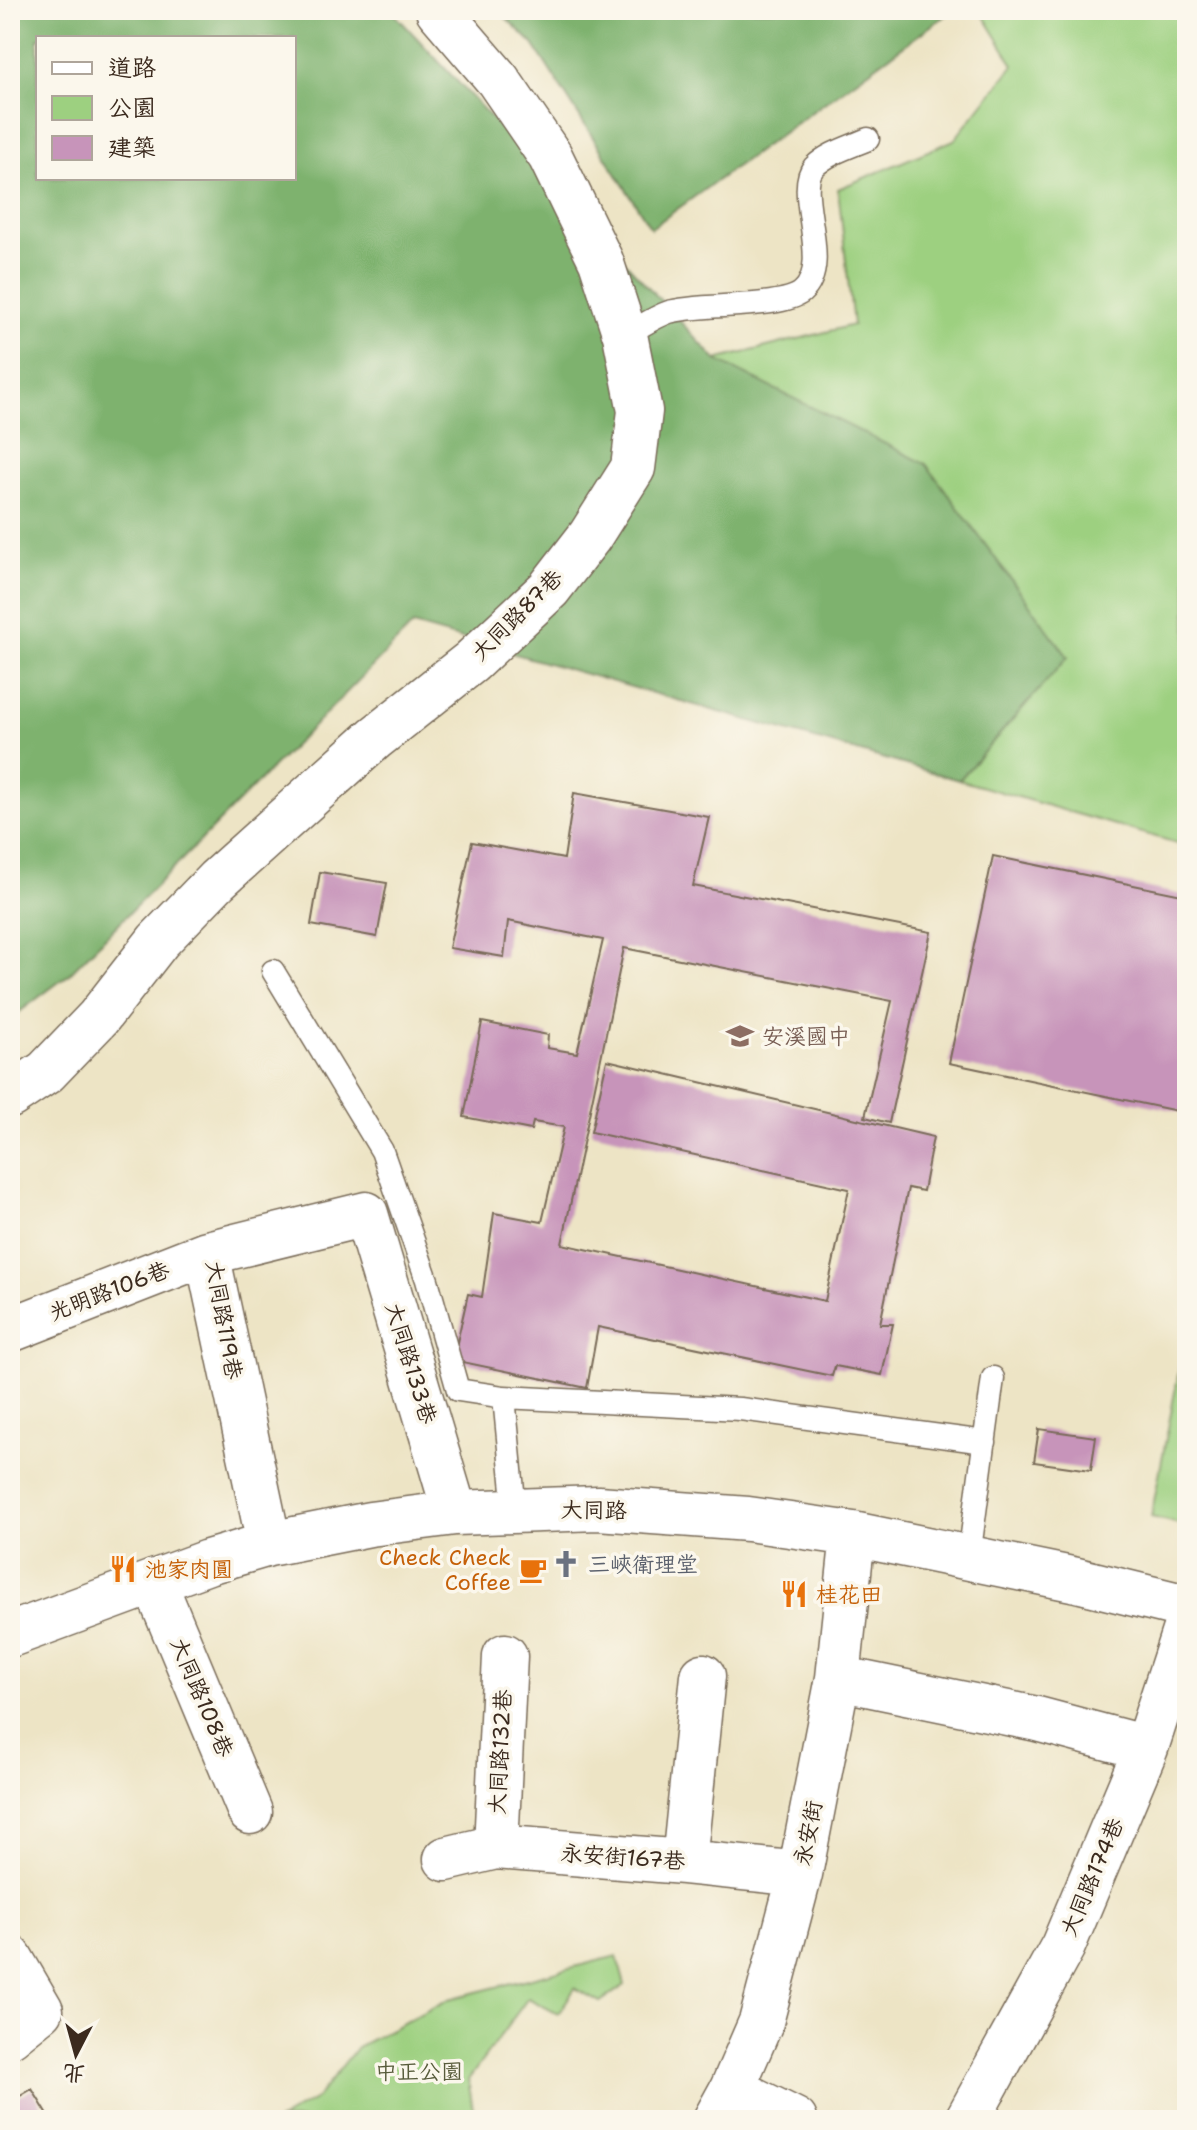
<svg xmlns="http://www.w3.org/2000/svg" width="1197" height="2130" font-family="'Shantell Sans','LXGW WenKai TC',sans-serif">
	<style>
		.green { fill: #9dd080; stroke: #6c7d4f; stroke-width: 2 }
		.forest { fill: #7eb26e; stroke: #5c6e46; stroke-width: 2; fill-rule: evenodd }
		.building { fill: #c794ba }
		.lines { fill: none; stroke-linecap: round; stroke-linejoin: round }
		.service-casing { stroke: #796b58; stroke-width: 25 }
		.minor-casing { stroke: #796b58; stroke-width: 47 }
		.service { stroke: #fff; stroke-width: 22 }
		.minor { stroke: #fff; stroke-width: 44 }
		.labels { text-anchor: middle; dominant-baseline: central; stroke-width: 7; stroke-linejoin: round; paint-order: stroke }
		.street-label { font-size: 22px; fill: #3b2a1e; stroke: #fbf7ec }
		.education-label { font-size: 22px; fill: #785e54; stroke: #fbf7ec; text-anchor: start }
		.food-label { font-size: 22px; fill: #c56008; stroke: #fbf7ec; text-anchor: start }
		.worship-label { font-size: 22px; fill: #5b616d; stroke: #fbf7ec; text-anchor: start }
		.park-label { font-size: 22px; fill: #585c3b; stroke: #fbf7ec }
	</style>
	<rect width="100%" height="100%" fill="#fbf7ec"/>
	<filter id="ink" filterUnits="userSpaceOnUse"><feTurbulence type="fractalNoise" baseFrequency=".0125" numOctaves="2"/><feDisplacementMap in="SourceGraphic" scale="16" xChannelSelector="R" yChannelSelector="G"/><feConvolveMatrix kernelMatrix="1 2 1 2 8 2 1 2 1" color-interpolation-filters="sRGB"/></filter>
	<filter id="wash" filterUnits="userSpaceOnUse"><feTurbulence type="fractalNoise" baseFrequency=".006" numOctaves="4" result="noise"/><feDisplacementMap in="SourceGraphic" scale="32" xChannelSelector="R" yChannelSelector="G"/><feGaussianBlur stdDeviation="1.8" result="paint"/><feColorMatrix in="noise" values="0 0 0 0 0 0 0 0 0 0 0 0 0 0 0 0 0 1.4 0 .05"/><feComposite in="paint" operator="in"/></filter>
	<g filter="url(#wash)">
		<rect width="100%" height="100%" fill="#ede4c5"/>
		<path class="green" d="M980,10H1187V846L959,780L1068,656L716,360L853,325L838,189L954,140L1014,65Z
			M1187,1329V1526L1151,1517Z
			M617,1956L625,1985L600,2002L575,1988L558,2014L528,1998L468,2080L475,2120H279L317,2098L357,2047L449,1999Z"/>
		<path class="forest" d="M10,10H391L716,360L926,464L1068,657L959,780L413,625L67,976L10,1019ZM38,38H294V178H38Z
			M498,10H953L651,228L533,44Z"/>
		<g id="blocks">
			<path class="building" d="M574,793L709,817L693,886L931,932L889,1123L865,1117L892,1001L624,948L562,1244L825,1301L849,1189L591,1132L607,1060L933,1137L923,1191L908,1188L880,1324H893L882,1375L835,1366L832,1376L598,1327L587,1388L453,1360L468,1294L482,1297L494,1213L542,1222L564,1127L533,1122L531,1130L464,1117L482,1022L548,1035L547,1048L577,1053L603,940L508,921L504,957L449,948L472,842L564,859Z
				M993,856L1187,896V1113L949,1063Z
				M320,872L387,883L377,937L311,925Z
				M1039,1429L1096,1437L1091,1470L1034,1462Z
				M32,2089L51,2120H10V2102Z"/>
		</g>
	</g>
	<g filter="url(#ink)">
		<use href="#blocks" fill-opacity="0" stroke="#796b58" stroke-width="2"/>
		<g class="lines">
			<g class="service-casing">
				<path id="service" d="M625,335C639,328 654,317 669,312C698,303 782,309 802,292C834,264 793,191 814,167C828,153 850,147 868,139
					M273,971L382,1151L427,1280L458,1390L504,1397L515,1511
					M504,1397L740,1409L985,1442
					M969,1557L993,1378"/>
			</g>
			<g class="minor-casing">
				<path id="minor" d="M10,1096L46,1072L98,1018L158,941L217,880L375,738L471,662L549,589L590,536L633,468L640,411L625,335L601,261L550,156L498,80L438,10
					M10,1330L207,1253
					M269,1544L207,1253L366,1214L455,1513
					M154,1582L250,1812
					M10,1635L208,1562L269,1544L370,1524L455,1513L598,1508L748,1519L853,1534L1077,1580L1187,1607
					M838,1678L1037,1719L1146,1748
					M496,1847L505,1656
					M446,1859L496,1847L684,1862L800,1874
					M684,1862L703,1676
					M10,1957L41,2010L10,2035
					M732,2089L795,2120
					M715,2120L732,2089L761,2022L800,1874L838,1678L853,1534
					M967,2120L1063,1946L1146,1748L1187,1622"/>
			</g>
			<use href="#service" class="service"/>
			<use href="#minor" class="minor"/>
		</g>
	</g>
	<defs>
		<g id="school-bare" transform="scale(2.16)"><path d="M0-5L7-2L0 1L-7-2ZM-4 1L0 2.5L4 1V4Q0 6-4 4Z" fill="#8d6e63" stroke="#fbf7ec" stroke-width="2.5" paint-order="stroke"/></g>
		<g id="church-bare" transform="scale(2.16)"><path d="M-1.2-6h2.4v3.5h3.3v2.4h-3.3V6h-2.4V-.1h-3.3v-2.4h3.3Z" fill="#6b7280" stroke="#fbf7ec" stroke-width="2.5" paint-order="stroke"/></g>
		<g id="restaurant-bare" transform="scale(2.16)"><path d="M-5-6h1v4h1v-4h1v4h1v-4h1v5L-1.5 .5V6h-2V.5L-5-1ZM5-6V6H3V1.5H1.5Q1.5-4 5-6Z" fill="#e8710a" stroke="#fbf7ec" stroke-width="2.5" paint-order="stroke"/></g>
		<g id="cafe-bare" transform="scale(2.16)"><path d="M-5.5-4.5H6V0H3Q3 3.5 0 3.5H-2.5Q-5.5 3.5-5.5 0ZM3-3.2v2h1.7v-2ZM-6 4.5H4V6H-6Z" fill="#e8710a" stroke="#fbf7ec" stroke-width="2.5" paint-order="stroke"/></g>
	</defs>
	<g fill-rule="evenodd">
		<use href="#school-bare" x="740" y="1036"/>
		<use href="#church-bare" x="566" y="1564"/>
		<use href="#restaurant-bare" x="123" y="1569"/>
		<use href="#cafe-bare" x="533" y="1570"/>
		<use href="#restaurant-bare" x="794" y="1594"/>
	</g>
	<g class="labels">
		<g class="street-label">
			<text transform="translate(517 615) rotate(-45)">大同路87巷</text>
			<text transform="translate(109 1291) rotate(-21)">光明路106巷</text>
			<text transform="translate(224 1320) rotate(80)">大同路119巷</text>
			<text transform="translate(411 1363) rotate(73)">大同路133巷</text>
			<text transform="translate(594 1510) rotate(1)">大同路</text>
			<text transform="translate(202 1697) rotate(67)">大同路108巷</text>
			<text transform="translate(500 1752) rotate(-87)">大同路132巷</text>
			<text transform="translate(808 1833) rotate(-79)">永安街</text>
			<text transform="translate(623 1857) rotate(4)">永安街167巷</text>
			<text transform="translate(1092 1877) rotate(-67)">大同路174巷</text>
		</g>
		<g class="education-label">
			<text x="762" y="1036">安溪國中</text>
		</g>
		<g class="food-label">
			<text x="511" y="1557" text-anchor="end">Check Check<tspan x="511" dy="25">Coffee</tspan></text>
			<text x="145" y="1569">池家肉圓</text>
			<text x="816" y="1594">桂花田</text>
		</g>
		<g class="worship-label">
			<text x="588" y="1564">三峽衛理堂</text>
		</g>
		<g class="park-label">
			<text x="419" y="2071">中正公園</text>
		</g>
	</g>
	<rect width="1197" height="2130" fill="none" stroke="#fbf7ec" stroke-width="40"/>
	<rect x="36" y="36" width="260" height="144" fill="#fbf7ec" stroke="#aea59a" stroke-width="2"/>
	<rect x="52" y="62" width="40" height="12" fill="#ffffff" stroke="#aea59a" stroke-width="2"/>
	<text x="108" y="76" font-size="24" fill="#3b2a1e">道路</text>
	<rect x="52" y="96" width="40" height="24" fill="#9dd080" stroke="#aea59a" stroke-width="2"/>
	<text x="108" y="116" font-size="24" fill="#3b2a1e">公園</text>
	<rect x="52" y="136" width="40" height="24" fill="#c794ba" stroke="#aea59a" stroke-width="2"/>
	<text x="108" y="156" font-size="24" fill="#3b2a1e">建築</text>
	<g transform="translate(76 2054) rotate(186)" stroke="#fbf7ec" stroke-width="6" paint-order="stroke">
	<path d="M0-6L14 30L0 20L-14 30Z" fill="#3b2a1e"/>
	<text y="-12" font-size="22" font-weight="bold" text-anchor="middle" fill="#3b2a1e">北</text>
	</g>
</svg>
